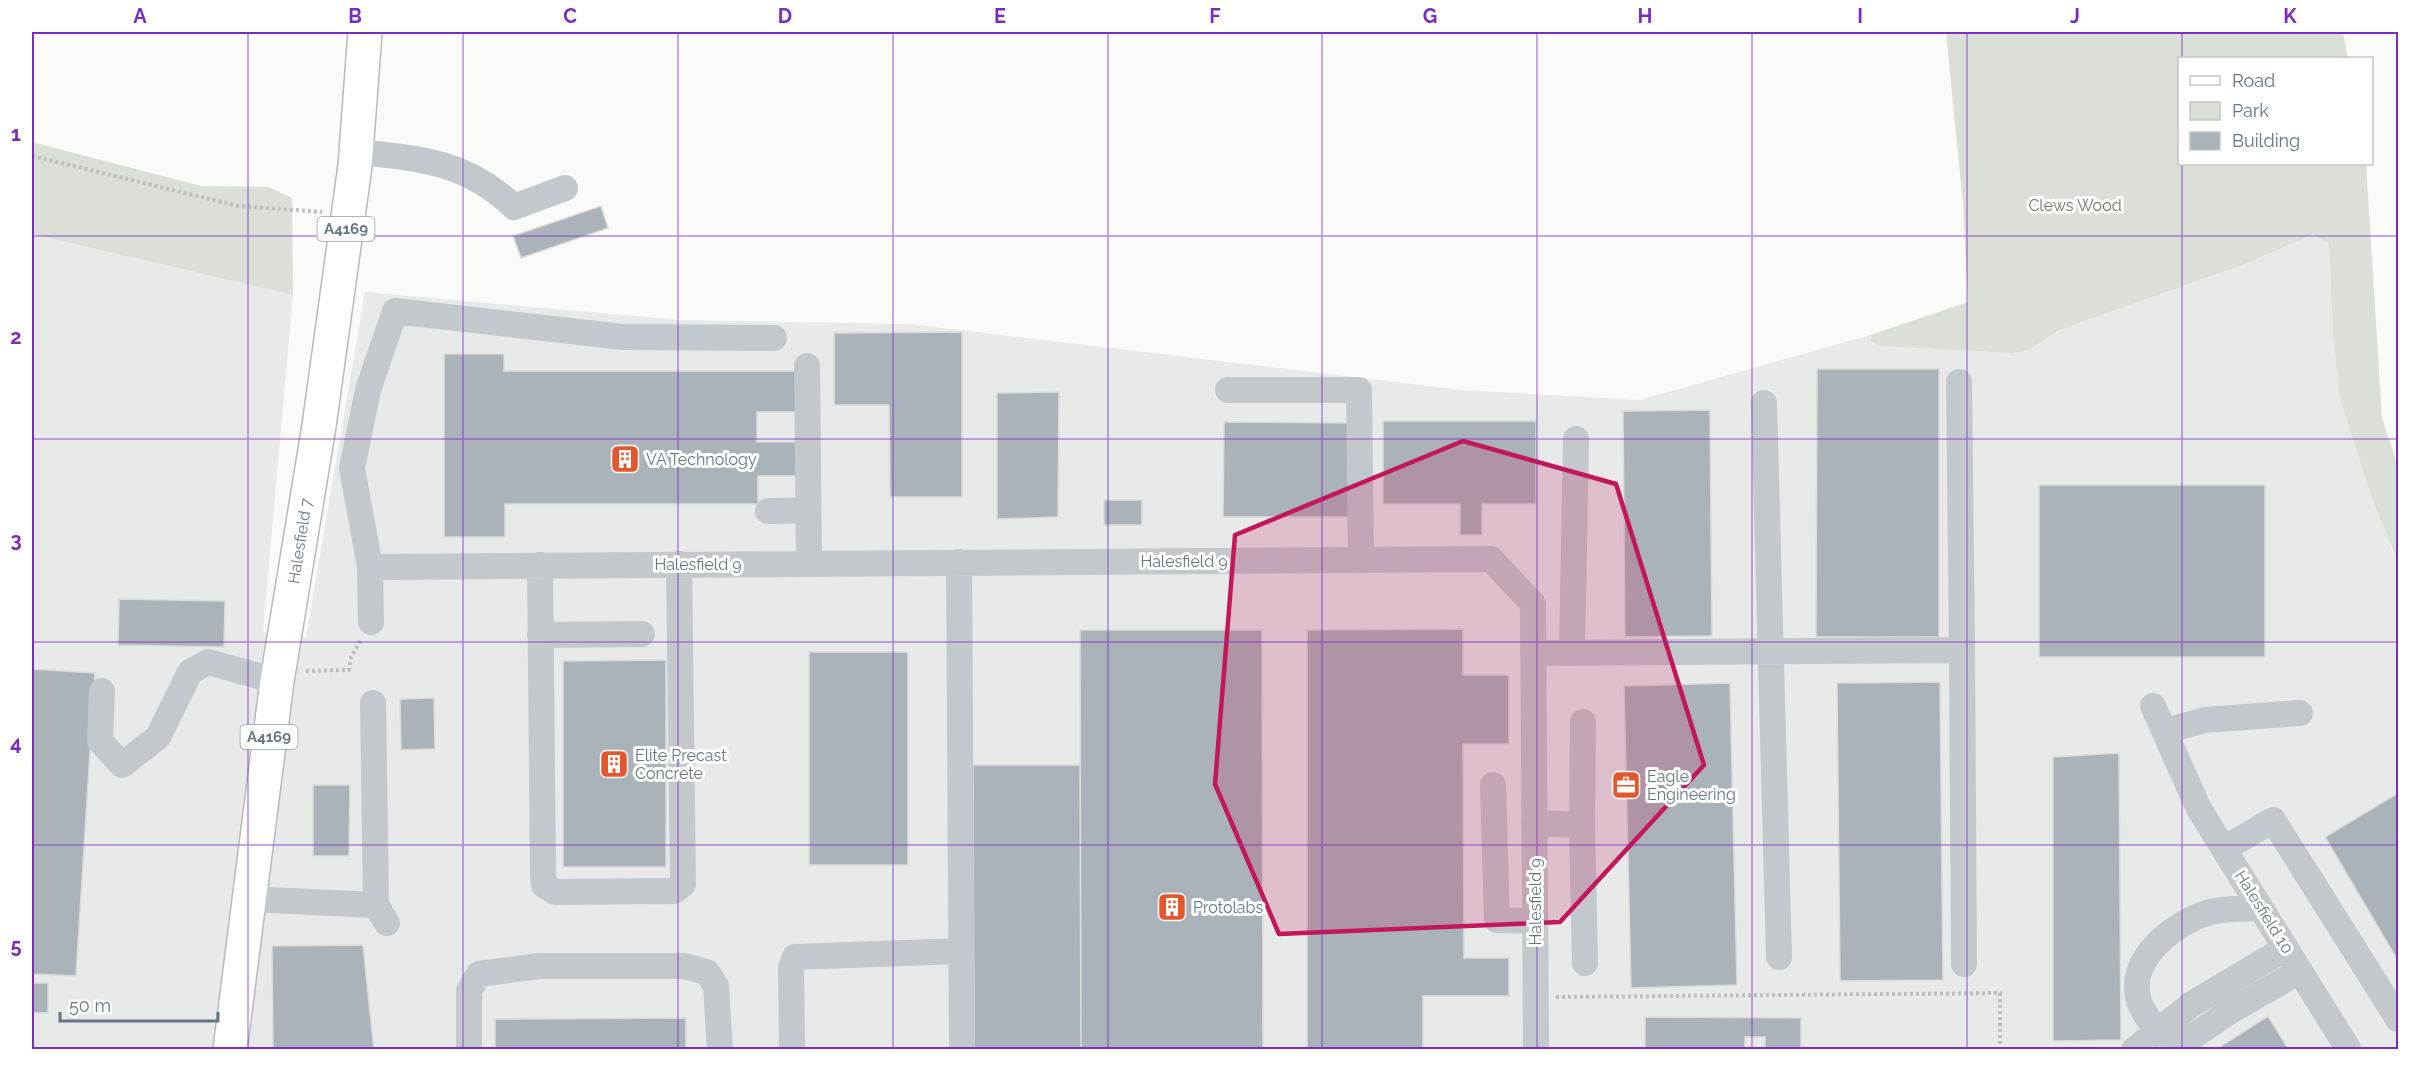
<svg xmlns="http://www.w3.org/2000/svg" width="2430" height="1081" font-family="Raleway,sans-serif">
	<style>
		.built { fill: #e8e9e9 }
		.green { fill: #dadfd7 }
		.building { fill: #aab3b9; stroke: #dcdcda; stroke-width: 1.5 }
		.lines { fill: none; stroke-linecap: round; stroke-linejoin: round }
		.major-casing { stroke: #b5babe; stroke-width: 36 }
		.path { stroke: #bbbfc2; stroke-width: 4; stroke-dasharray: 3 3; stroke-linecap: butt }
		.minor { stroke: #c3c8cc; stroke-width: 26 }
		.major { stroke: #fff; stroke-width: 33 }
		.marked { fill: #c2185b; fill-opacity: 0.2; stroke: #c2185b; stroke-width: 4.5; stroke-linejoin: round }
		.grid { fill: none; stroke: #7b2cbf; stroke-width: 1.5; stroke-opacity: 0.55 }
		.labels { text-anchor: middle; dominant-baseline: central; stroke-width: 6; stroke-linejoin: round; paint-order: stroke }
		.shield { fill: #fff; stroke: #939fa8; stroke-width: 1.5 }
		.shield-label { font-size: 15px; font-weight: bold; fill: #657683 }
		.park-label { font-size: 16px; fill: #687a64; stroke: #fff }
		.poi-label { font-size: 16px; fill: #657683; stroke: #fff; text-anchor: start }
		.street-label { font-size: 16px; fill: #657683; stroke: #fff }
		.neatline { fill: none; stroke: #7b2cbf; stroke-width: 2 }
		.grid-label { font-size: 20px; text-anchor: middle; font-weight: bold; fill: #7b2cbf }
	</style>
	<rect width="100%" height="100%" fill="#fafaf8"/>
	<path class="built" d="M32,234L293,295L263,632L306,637L365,292L679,320L910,324L1462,390L1640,400L1870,335L1871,341L1880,346L2012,353L2029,350L2059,330L2248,263L2313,234L2329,244L2333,332L2391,548L2398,563V1049L32,1050Z"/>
	<path class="green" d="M1946,32H2343L2348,58H2180V164H2366L2382,418L2398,466V563L2368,487L2340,397L2333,332L2329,244L2313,234L2248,263L2059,330L2029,350L2012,353L1880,346L1871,341L1870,335L1968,302L1963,205Z
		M32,142L201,186L269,187L292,198L293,295L32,234Z"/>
	<path class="building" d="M601,206L608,228L521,258L513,236Z
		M962,332V497H890L889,405H834V333Z
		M444,354H504V371H798L799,412H757V442H805L806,476H758V504H505V537H444Z
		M1817,369H1939V637H1816Z
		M1059,392L1058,517L997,519V393Z
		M1710,410L1712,636L1625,637L1623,411Z
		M1383,421H1536V504H1482V535H1460V504H1383Z
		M1224,422L1355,423V517H1223Z
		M2039,485H2265V657H2039Z
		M1104,500H1142V525H1104Z
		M119,599L225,601L224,647L118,645Z
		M1463,629V675H1509V744H1463L1464,958H1509V996H1423V1050H1307V630Z
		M1080,630H1262L1263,1050H1081Z
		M809,652H908V865H809Z
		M666,660V867H563V661Z
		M32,669L95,673L76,976L32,974Z
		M1940,682L1943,980L1840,981L1837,683Z
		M1730,683L1737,985L1631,988L1624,686Z
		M434,698L435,749L401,750L400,699Z
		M2119,753L2121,1040L2053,1041V757Z
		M973,765H1080L1081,1050H974Z
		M313,785H350L349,856H313Z
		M2398,793V961L2325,837Z
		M363,945L374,1050H273L272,946Z
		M32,983H48V1013H32Z
		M2268,1016L2289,1050H2215Z
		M1645,1017L1801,1018V1050H1765V1037H1745V1050H1645Z
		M686,1018V1050H495V1019Z"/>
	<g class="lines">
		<g class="major-casing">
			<path id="major" d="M230,1050L277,681L319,426L355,166L365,32"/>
		</g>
		<path class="path" d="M32,156L239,206L322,212
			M306,671L349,670L351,657L361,640
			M1556,997L2000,993V1050"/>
		<path class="minor" d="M356,152C418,158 466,161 514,207L565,188
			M807,366L809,563
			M1228,390H1359L1361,560
			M1764,403L1779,957
			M768,511L808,510
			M959,562L962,1050
			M540,565L543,876L544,885L555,892L674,891L683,884L679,564
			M370,567L1491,559L1533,604L1536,1050
			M371,622L370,567L352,468L368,390L395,311L623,337L774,338
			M540,635L642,634
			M1962,650L1964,964
			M1572,652L1576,439
			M1533,653L1962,650L1959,382
			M102,691L100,741L122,765L158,737L190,672L208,662L277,681
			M373,703L376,905L387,923
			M2153,706L2199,809L2349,1050
			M2165,731L2205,720L2300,713
			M1493,785L1497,920L1535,921
			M1534,823L1582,825L1585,963
			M1582,825L1583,722
			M2224,849L2273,820L2398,1019
			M248,899L376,905
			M2158,1033C2151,1023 2143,1013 2139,1001C2126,959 2175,922 2210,912C2226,908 2245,909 2261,908
			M469,1050V991L479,974L539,966H684L707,972L716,986L720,1050
			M792,1050L791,967L795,957L961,951
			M2134,1050L2192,1004L2286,948
			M2173,1050L2229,1012L2300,971"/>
		<use href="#major" class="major"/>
	</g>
	<path class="marked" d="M1463,441L1616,484L1704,765L1560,922L1279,934L1215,784L1235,535Z"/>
	<path class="grid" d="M248,32V1050M463,32V1050M678,32V1050M893,32V1050M1108,32V1050M1322,32V1050M1537,32V1050M1752,32V1050M1967,32V1050M2182,32V58M2182,164V1050M32,236H2398M32,439H2398M32,642H2398M32,845H2398"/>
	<defs>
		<g id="building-square" transform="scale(1.5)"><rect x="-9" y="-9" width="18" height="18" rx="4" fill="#e4572e" stroke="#fff"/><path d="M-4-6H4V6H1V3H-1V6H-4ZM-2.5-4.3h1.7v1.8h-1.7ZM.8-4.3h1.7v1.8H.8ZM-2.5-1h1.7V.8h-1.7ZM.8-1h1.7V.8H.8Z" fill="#fff"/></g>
		<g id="office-square" transform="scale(1.5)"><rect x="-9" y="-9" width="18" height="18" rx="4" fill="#e4572e" stroke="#fff"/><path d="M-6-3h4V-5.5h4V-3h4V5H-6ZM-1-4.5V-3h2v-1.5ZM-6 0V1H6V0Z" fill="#fff"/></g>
	</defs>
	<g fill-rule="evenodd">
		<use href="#building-square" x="625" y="459"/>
		<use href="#building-square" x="614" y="764"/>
		<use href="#office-square" x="1626" y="785"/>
		<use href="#building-square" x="1172" y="907"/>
	</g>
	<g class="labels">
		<g class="shield">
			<rect x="317.5" y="217" width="57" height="24" rx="4.5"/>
			<rect x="240.5" y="725" width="57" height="24" rx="4.5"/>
		</g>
		<g class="shield-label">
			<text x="346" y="229">A4169</text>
			<text x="269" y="737">A4169</text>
		</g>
		<g class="park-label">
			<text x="2075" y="205">Clews Wood</text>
		</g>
		<g class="poi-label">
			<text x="646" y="459">VA Technology</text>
			<text x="635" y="755">Elite Precast<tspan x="635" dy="18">Concrete</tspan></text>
			<text x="1647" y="776">Eagle<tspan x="1647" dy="18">Engineering</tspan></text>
			<text x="1193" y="907">Protolabs</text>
		</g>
		<g class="street-label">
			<text transform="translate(300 541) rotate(-81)">Halesfield 7</text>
			<text x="1184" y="561">Halesfield 9</text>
			<text x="698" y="564">Halesfield 9</text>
			<text transform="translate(1535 902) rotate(-90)">Halesfield 9</text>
			<text transform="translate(2264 912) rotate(58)">Halesfield 10</text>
		</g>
	</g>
	<rect width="2430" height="1081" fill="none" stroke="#ffffff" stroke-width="66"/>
	<rect x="2178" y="57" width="195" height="108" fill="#ffffff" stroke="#c1c8cd" stroke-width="1.5"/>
	<rect x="2190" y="76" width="30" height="9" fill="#ffffff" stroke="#c1c8cd" stroke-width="1.5"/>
	<text x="2232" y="87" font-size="18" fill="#657683">Road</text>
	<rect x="2190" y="102" width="30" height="18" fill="#dadfd7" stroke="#c1c8cd" stroke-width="1.5"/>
	<text x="2232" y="117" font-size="18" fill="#657683">Park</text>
	<rect x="2190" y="132" width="30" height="18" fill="#aab3b9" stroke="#c1c8cd" stroke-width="1.5"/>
	<text x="2232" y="147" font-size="18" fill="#657683">Building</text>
	<path d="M60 1012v9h158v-9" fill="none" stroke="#657683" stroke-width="3"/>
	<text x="69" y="1012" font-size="18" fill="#657683" stroke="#ffffff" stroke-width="4.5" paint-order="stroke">50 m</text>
	<rect x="33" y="33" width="2364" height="1015" class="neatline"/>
	<g class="grid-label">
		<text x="140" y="23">A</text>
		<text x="355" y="23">B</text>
		<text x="570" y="23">C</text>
		<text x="785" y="23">D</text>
		<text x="1000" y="23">E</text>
		<text x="1215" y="23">F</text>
		<text x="1430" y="23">G</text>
		<text x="1645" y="23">H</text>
		<text x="1860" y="23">I</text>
		<text x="2075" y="23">J</text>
		<text x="2290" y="23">K</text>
		<text x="16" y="141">1</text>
		<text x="16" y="344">2</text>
		<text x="16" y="547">3</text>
		<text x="16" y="750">4</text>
		<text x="16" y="953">5</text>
	</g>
</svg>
